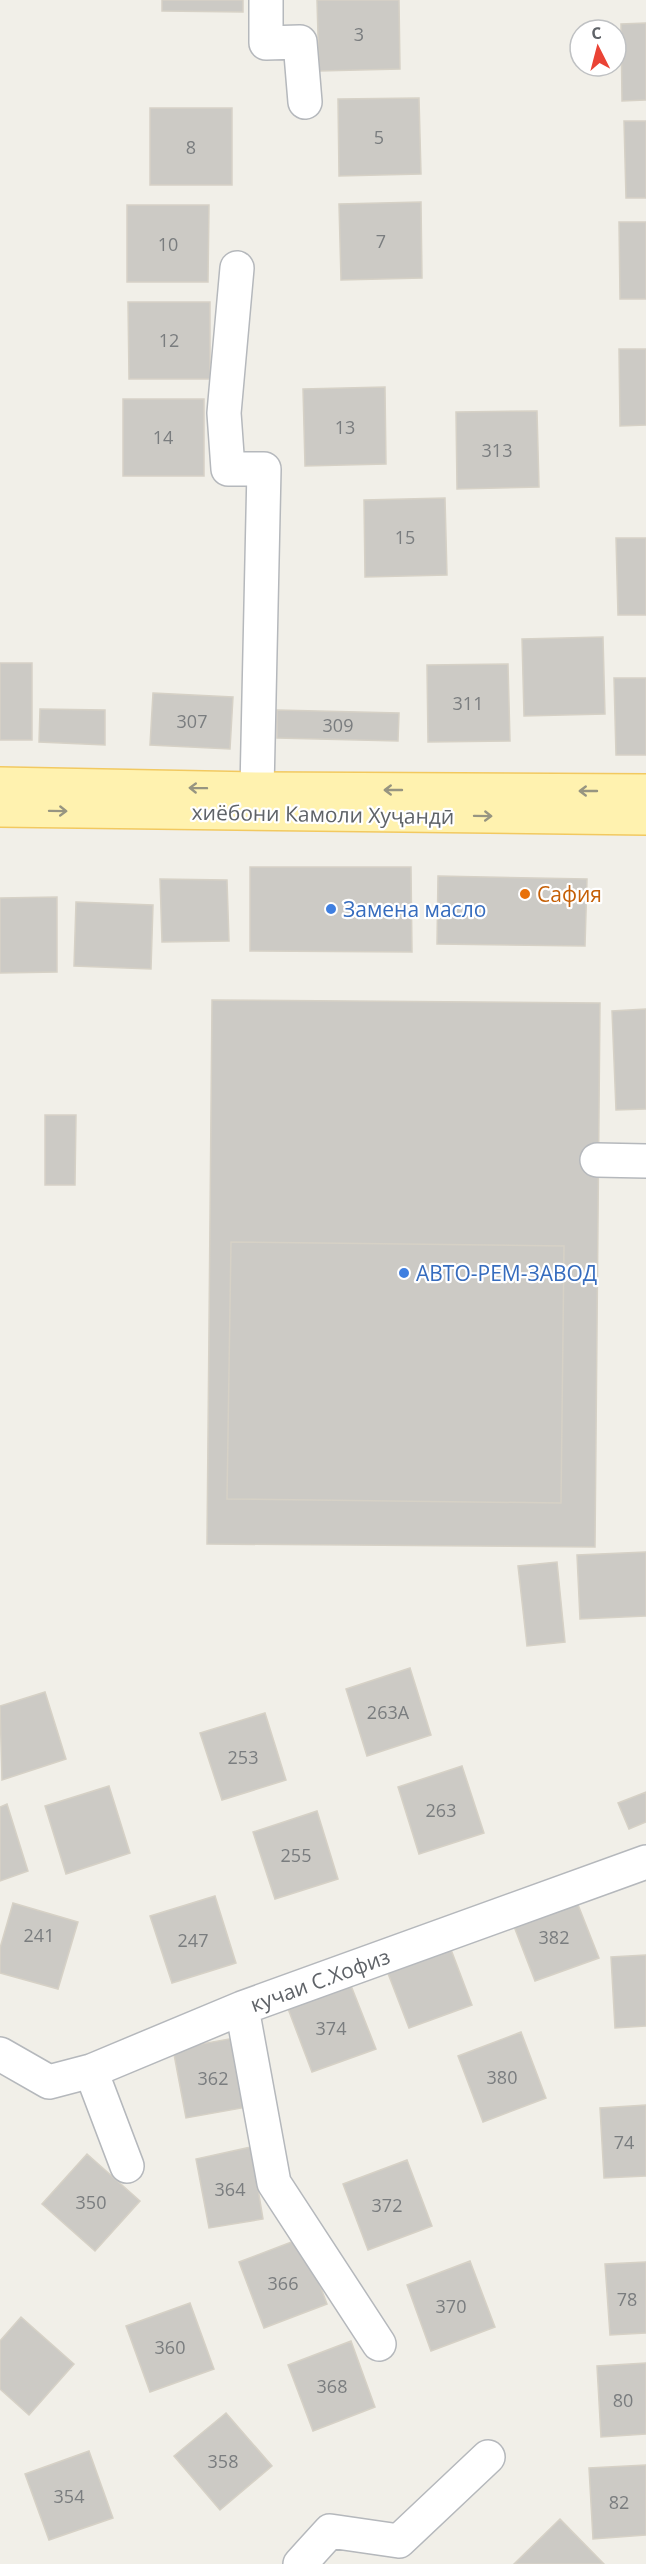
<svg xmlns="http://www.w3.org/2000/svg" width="646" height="2564" font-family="'Open Sans',sans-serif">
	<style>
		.building { fill: #cccac5; stroke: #d6d1c6; stroke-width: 1.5 }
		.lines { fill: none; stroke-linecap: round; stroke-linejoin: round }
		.street-casing { stroke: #b5b8bc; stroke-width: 36 }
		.primary-casing { stroke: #f2c960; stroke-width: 36 }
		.street { stroke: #fff; stroke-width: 33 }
		.primary { stroke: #fff2af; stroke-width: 33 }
		.oneway { stroke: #979581 }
		.food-dot { fill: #e8710a; stroke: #fff; stroke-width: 2 }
		.shop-dot { fill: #3f7fe0; stroke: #fff; stroke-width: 2 }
		.labels { text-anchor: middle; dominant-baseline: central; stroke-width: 4.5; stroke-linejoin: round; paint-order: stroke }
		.number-label { font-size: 18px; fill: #7a7d7f }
		.street-label { font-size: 21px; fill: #5f6368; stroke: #fff }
		.food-label { font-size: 21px; fill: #c56008; stroke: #fff; text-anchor: start }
		.shop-label { font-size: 21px; fill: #366cbe; stroke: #fff; text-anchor: start }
	</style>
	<rect width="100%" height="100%" fill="#f1efe8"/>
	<path class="building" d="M162,0H243V12L162,11Z
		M317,0H399L400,69L319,71Z
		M646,23V100L622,101L621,24Z
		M419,98L421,174L339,176L338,99Z
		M150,108H232V185H150Z
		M624,121H646V198H626Z
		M421,202L422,278L341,280L339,204Z
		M127,205H209L208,282H127Z
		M619,222H646V299H620Z
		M128,302H210V379H129Z
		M619,349H646V425L620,426Z
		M385,387L386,464L305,466L303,389Z
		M123,399H204V476H123Z
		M537,411L539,487L457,489L456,412Z
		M445,498L447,575L365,577L364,500Z
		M616,538H646V615H618Z
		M603,637L605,714L524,716L522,639Z
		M0,663H32V740H0Z
		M508,664L510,741L428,742L427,665Z
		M614,678H646V755H616Z
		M153,693L233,697L230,749L150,745Z
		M40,709L105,710V745L39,742Z
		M277,710L399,713L398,741L277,738Z
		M250,867H411L412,952L250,951Z
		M438,876L587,879L585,946L437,944Z
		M160,879L227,880L229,941L162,942Z
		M57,897V972L0,973V898Z
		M76,902L153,905L151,969L74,966Z
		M212,1000L600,1003L595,1547L207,1544Z
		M646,1009V1109L616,1110L612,1011Z
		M45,1115H76L75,1185H45Z
		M231,1242L564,1246L561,1503L227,1499Z
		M646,1552V1616L580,1619L577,1555Z
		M557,1562L565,1642L527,1646L518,1566Z
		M410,1668L431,1735L367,1756L346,1689Z
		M45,1692L66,1759L2,1780L0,1706Z
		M265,1713L286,1780L222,1800L200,1733Z
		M462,1766L484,1833L419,1854L398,1787Z
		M109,1786L130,1853L66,1874L45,1806Z
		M646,1792V1822L629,1829L618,1803Z
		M7,1804L28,1871L0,1881V1807Z
		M317,1811L338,1879L275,1899L253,1832Z
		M573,1892L599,1958L535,1981L510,1916Z
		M215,1896L236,1963L172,1983L150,1916Z
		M13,1903L78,1922L58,1989L0,1973V1948Z
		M447,1939L472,2005L409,2028L384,1963Z
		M646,1955V2026L615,2028L611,1957Z
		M350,1983L376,2049L312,2072L287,2006Z
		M521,2032L546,2098L483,2122L458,2056Z
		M240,2037L253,2106L186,2118L173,2049Z
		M646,2105V2176L604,2178L600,2108Z
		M251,2147L263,2219L209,2228L196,2159Z
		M87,2154L140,2201L95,2251L42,2204Z
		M407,2160L432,2226L368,2250L343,2184Z
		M302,2238L327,2304L264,2328L239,2262Z
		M470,2261L495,2327L431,2351L407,2285Z
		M646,2262V2333L610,2335L605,2264Z
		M190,2303L214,2369L150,2392L126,2326Z
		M21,2317L74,2364L29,2415L0,2389V2341Z
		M351,2341L375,2407L313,2431L288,2365Z
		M646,2363V2434L601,2437L597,2366Z
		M226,2413L272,2466L220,2510L174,2456Z
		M89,2451L113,2518L49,2540L25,2474Z
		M646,2465V2535L593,2539L589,2468Z
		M560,2519L604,2564H514Z"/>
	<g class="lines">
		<g class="street-casing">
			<path id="street" d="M266,0V43L300,42L305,102
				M237,268L224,413L228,469H264L257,789
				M597,1160L646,1161
				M242,2008L274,2183L379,2344
				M0,2054L49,2082L91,2071L242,2008L646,1862
				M91,2071L127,2166
				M300,2564L330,2531L399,2541L488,2457"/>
		</g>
		<g class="primary-casing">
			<path id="primary" d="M0,784L257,789L646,791
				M0,810L646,818"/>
		</g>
		<use href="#street" class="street"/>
		<use href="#primary" class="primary"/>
	</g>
	<defs><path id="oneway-shaft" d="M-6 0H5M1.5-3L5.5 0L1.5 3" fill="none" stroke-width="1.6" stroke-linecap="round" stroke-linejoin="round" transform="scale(1.5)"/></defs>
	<g class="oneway">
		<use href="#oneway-shaft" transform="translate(198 788) rotate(-179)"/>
		<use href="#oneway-shaft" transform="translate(393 790) rotate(-180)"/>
		<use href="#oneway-shaft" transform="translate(588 791) rotate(-180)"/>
		<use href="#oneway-shaft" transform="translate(58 811) rotate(1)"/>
		<use href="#oneway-shaft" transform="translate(483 816) rotate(1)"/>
	</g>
	<circle class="food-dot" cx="525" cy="894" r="6"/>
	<g class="shop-dot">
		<circle cx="331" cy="909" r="6"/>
		<circle cx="404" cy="1273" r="6"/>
	</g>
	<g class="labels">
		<g class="number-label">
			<text x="359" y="34">3</text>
			<text x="379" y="137">5</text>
			<text x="191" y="147">8</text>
			<text x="381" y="241">7</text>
			<text x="168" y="244">10</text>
			<text x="169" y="340">12</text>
			<text x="345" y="427">13</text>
			<text x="163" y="437">14</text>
			<text x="497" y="450">313</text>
			<text x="405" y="537">15</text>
			<text x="468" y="703">311</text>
			<text x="192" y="721">307</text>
			<text x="338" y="725">309</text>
			<text x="388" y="1712">263А</text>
			<text x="243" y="1757">253</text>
			<text x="441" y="1810">263</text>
			<text x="296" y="1855">255</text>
			<text x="39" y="1935">241</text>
			<text x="554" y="1937">382</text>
			<text x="193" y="1940">247</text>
			<text x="331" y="2028">374</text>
			<text x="502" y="2077">380</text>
			<text x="213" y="2078">362</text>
			<text x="624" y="2142">74</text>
			<text x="230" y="2189">364</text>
			<text x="91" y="2202">350</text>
			<text x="387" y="2205">372</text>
			<text x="283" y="2283">366</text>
			<text x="627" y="2299">78</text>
			<text x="451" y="2306">370</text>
			<text x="170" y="2347">360</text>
			<text x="332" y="2386">368</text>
			<text x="623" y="2400">80</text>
			<text x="223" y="2461">358</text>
			<text x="69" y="2496">354</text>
			<text x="619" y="2502">82</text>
		</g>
		<g class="street-label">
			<text transform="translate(323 814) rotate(1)">хиёбони Камоли Хуҷандӣ</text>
			<text transform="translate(320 1980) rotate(-20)">кучаи С.Хофиз</text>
		</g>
		<g class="food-label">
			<text x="537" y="894">Сафия</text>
		</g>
		<g class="shop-label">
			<text x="343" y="909">Замена масло</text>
			<text x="416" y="1273">АВТО-РЕМ-ЗАВОД</text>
		</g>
	</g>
	<g transform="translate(598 48) rotate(354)"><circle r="28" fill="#ffffff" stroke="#bfc1c3" stroke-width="1.5"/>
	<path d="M0-4.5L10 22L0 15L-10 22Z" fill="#ea4335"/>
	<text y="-9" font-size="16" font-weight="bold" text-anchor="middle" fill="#5f6368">С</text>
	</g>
</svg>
